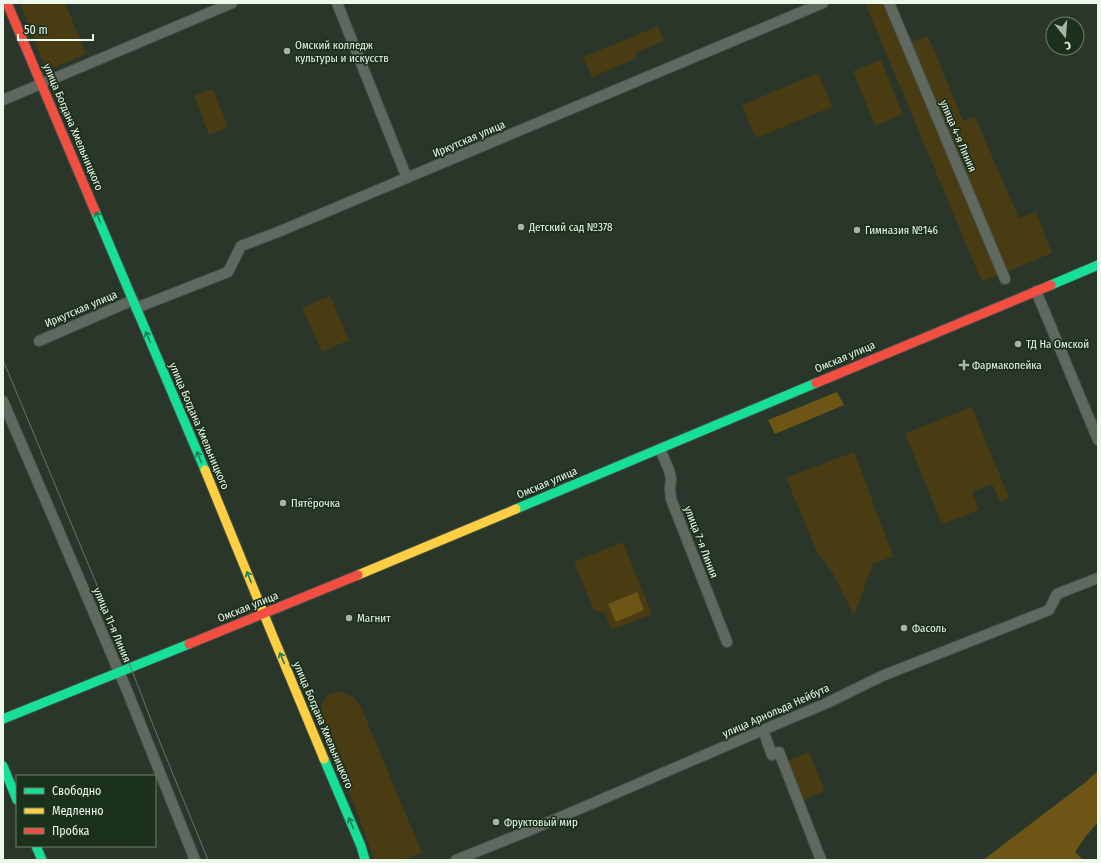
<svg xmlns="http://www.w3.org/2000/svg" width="1101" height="863" font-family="'Fira Sans Condensed',sans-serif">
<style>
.green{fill:#493b12}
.forest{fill:#6d5615}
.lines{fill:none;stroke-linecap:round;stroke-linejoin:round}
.street-casing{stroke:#475147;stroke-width:12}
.fast-casing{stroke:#475147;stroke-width:11}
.slow-casing{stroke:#475147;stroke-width:11}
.jam-casing{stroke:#475147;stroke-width:11}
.street{stroke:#606960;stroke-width:10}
.fast{stroke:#16e098;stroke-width:9}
.slow{stroke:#ffcf43;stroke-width:9}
.jam{stroke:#f24e42;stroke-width:9}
.tram{stroke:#6a726a;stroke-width:1}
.oneway{stroke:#198054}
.poi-dot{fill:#a7b4a7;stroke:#1b311c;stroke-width:1.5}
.labels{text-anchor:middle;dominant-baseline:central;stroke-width:3.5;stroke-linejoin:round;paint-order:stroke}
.poi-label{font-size:11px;fill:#ebf8ea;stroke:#1b311c;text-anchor:start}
.street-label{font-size:11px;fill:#ebf8ea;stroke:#1b311c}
</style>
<rect width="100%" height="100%" fill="#2a362a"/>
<g class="green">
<path d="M20 3H65L86 54 56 67H49L41 58Z"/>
<path d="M865 3H892L908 39 915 41 928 36 963 121 975 117 1019 218 1036 212 1052 253 982 282Z"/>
<path d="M658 26 664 41 635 53 637 58 592 77 583 57Z"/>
<path d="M881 60 903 114 875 126 853 71Z"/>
<path d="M818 73 832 107 756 138 742 105Z"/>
<path d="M213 89 228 127 209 135 194 96Z"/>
<path d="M330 296 349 340 322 352 302 308Z"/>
<path d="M972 407 1009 498 1000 501 992 484 972 492 979 510 942 524 905 433Z"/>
<path d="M854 452 893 556 873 564 854 616 834 575 817 552 786 478Z"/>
<path d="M623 542 652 614 612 630 604 612 594 610 574 562Z"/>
<path d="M340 691 353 697 361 707 422 853 402 860H374L361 823 322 722 321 705 329 694Z"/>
<path d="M809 752 825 791 803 800 787 761Z"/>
</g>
<g class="forest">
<path d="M837 392 844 405 775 434 768 420Z"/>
<path d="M637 592 644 610 616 622 608 604Z"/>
<path d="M1098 771V822L1086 836 1075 852 1083 860H983L1087 781Z"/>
</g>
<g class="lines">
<g class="street-casing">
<g id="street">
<path d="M337 3 407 178"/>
<path d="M889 3 1005 279"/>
<path d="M3 100 232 3"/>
<path d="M1036 291 1098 440"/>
<path d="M136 308 228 272 241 246 278 232 823 3"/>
<path d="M39 341 133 300"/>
<path d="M3 401 55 522 128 693 195 860"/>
<path d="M660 449 669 470 671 478 670 489 671 499 727 642"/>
<path d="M763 730 772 755 779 752 821 860"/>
<path d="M456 860 528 831 763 730 827 703 882 676 1049 610 1057 594 1098 578"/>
</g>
</g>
<g class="fast-casing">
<g id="fast">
<path d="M95 211 205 470"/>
<path d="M1051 285 1098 265"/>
<path d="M516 509 816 383"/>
<path d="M3 719 189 644"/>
<path d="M324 759 361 846 365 860"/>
<path d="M3 766 17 800"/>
<path d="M36 846 42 860"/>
</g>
</g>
<g class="slow-casing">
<g id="slow">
<path d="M205 470 272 634 324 759"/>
<path d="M358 575 516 509"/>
</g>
</g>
<g class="jam-casing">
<g id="jam">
<path d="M7 3 95 211"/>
<path d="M816 383 1051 285"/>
<path d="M189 644 358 575"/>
</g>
</g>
<use href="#street" class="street"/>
<use href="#fast" class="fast"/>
<use href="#slow" class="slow"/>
<use href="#jam" class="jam"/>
<path class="tram" d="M3 360 124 650 155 730 208 860"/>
</g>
<defs><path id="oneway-shaft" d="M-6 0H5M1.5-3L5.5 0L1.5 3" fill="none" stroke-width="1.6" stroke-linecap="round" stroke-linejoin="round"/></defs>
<g class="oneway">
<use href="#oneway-shaft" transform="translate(98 217) rotate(-113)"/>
<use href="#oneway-shaft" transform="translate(148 337) rotate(-113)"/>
<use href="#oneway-shaft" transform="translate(199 457) rotate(-113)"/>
<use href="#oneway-shaft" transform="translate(249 577) rotate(-112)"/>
<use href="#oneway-shaft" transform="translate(282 658) rotate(-113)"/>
<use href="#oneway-shaft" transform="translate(351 823) rotate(-113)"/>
</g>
<g class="poi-dot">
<circle cx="287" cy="51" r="4"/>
<circle cx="521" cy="227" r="4"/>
<circle cx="857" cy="230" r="4"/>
<circle cx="1018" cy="344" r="4"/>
<path d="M962 359h4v4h4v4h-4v4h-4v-4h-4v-4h4z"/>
<circle cx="283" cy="503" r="4"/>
<circle cx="349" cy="618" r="4"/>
<circle cx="904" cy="628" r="4"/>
<circle cx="496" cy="822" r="4"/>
</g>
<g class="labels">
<g class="poi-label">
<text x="295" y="45">Омский колледж<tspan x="295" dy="13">культуры и искусств</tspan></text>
<text x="529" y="227">Детский сад №378</text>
<text x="865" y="230">Гимназия №146</text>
<text x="1026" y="344">ТД На Омской</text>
<text x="972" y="365">Фармакопейка</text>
<text x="291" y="503">Пятёрочка</text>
<text x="357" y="618">Магнит</text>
<text x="912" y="628">Фасоль</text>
<text x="504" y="822">Фруктовый мир</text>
</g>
<g class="street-label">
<text transform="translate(73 127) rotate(67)">улица Богдана Хмельницкого</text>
<text transform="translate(958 136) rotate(67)">улица 4-я Линия</text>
<text transform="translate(469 139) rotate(-23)">Иркутская улица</text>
<text transform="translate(81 309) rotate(-23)">Иркутская улица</text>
<text transform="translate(845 357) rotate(-23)">Омская улица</text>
<text transform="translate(199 426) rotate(67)">улица Богдана Хмельницкого</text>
<text transform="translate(547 483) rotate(-23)">Омская улица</text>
<text transform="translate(701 542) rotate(69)">улица 7-я Линия</text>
<text transform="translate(248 607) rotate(-22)">Омская улица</text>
<text transform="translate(112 625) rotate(67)">улица 11-я Линия</text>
<text transform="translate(776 711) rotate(-24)">улица Арнольда Нейбута</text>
<text transform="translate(323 725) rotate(67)">улица Богдана Хмельницкого</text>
</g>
</g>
<rect width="1101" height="863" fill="none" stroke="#ebf8ea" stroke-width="8"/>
<rect x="16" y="775" width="140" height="72" fill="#1b311c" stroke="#6e816e"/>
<rect x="24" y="788" width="20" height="6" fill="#16e098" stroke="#6e816e"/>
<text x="52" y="795" font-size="12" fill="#ebf8ea">Свободно</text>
<rect x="24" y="808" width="20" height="6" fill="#ffcf43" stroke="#6e816e"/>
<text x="52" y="815" font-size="12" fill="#ebf8ea">Медленно</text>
<rect x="24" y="828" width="20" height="6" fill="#f24e42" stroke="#6e816e"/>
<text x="52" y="835" font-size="12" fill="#ebf8ea">Пробка</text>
<g transform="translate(1065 36) rotate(163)"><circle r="19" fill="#1b311c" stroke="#6e816e"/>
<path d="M0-3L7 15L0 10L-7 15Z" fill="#a7b4a7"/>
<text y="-6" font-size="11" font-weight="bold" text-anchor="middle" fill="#ebf8ea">С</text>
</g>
<path d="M18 34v6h75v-6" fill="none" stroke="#ebf8ea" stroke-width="2"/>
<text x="24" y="34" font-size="12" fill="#ebf8ea" stroke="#1b311c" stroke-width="3" paint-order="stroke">50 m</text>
</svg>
